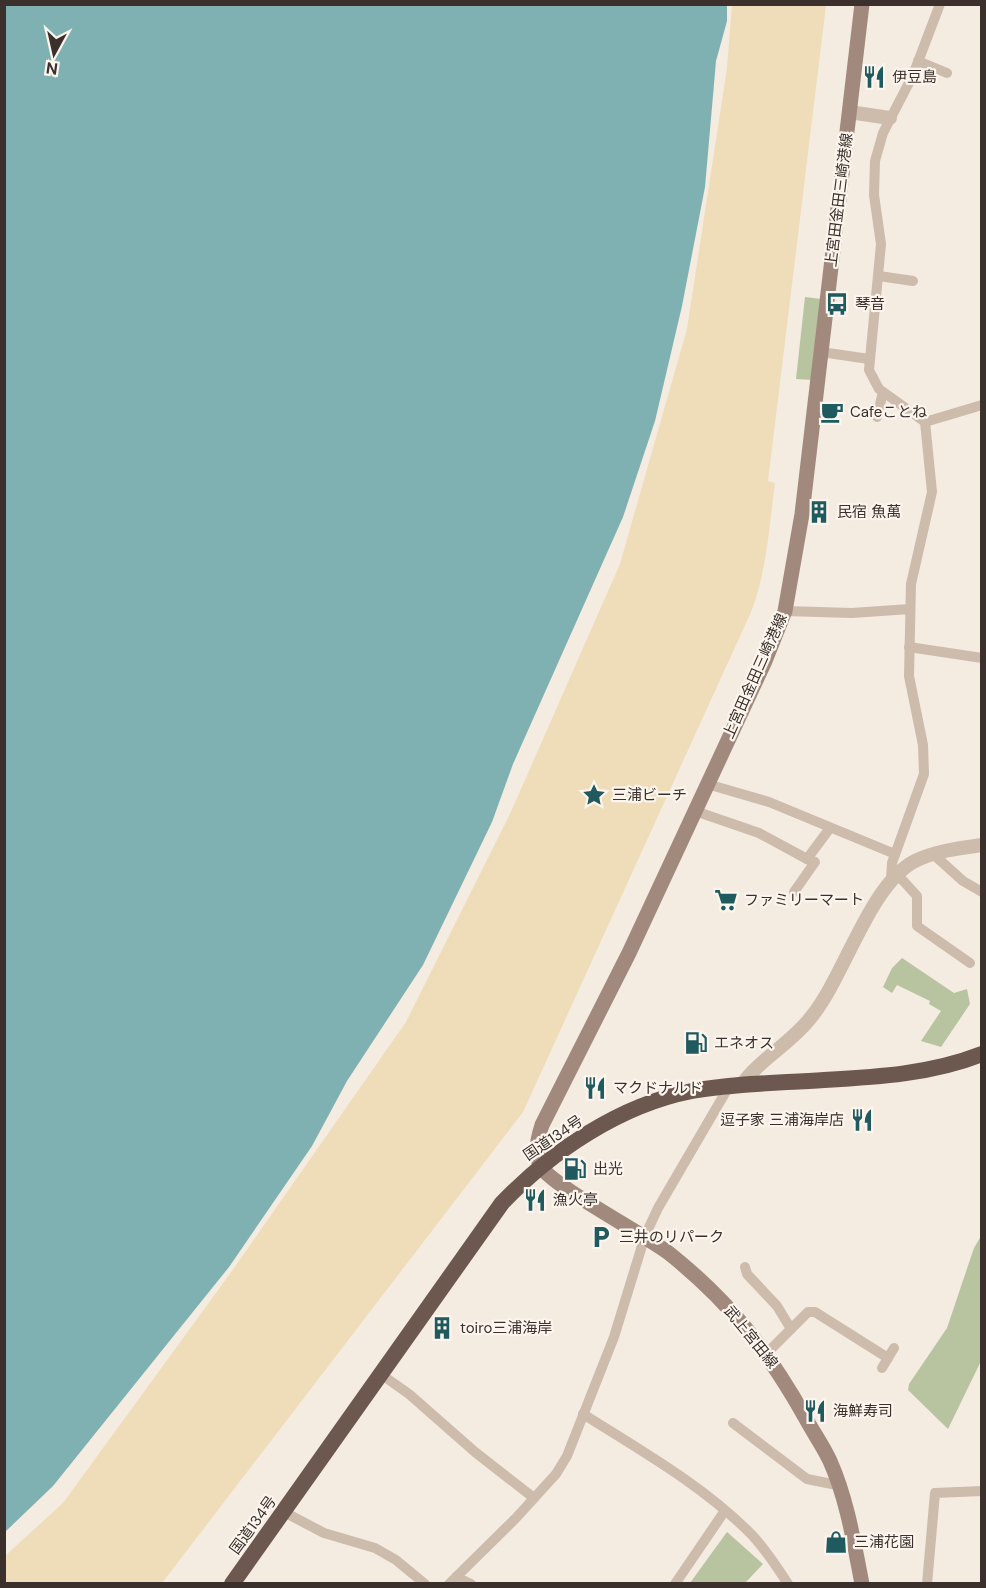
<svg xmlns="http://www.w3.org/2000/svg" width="986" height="1588" font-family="'DM Sans','Noto Sans JP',sans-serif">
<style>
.green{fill:#b8c4a0}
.sand{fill:#efdcb8}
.water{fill:#7fb0b2}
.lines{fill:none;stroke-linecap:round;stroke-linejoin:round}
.minor{stroke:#cdbbac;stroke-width:10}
.tertiary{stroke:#cdbbac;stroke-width:14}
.secondary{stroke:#a18a7d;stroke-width:15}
.trunk{stroke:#6c584f;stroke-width:16}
.labels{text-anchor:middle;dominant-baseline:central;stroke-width:4.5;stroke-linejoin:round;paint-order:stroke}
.poi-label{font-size:15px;fill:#3b302b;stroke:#fbf5ee;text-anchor:start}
.street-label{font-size:15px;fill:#3b302b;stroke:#fbf5ee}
</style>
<rect width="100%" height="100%" fill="#f4ebe1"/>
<g class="green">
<path d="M805 297 821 299 812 380 796 379Z"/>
<path d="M902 958 954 993 967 989 970 1004 941 1047 921 1041 941 1011 929 1004 930 1001 897 985 892 993 883 987 892 968Z"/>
<path d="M981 1236V1361L948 1429 908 1390 909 1384 947 1328 974 1248Z"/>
<path d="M727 1532 763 1564 745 1583H690Z"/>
</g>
<path class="sand" d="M732 5H826L768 481 775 483C769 526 767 571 751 612L523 1112 162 1583H5V1556L63 1503 232 1271 406 1022 510 814 620 564 687 329 727 68Z"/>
<path class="water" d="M5 4 727 5V21L716 61 705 187 682 306 655 421 623 517 513 764 492 822 423 965 347 1081 312 1146 229 1267 53 1486 5 1532Z"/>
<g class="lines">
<g class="minor">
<path d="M918 61 947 73"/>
<path d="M879 276 913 281"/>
<path d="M821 352 869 359"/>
<path d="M877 417 883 392"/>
<path d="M925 422 982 405"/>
<path d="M785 611 852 613 910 609 909 611"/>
<path d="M909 647 982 658"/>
<path d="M707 784 769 802 895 854"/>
<path d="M695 811 759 833 807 859 830 828"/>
<path d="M933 854 963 881 982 892"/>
<path d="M897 874 917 896V926L970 963"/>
<path d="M891 879 892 863 924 774 923 745 909 676 911 584 932 492 925 422 879 389 869 370 881 244 874 195 875 161 883 133 913 75 940 4"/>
<path d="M794 892 815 862 807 859"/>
<path d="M745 1267 747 1274 777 1306 791 1329 767 1353"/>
<path d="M791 1329 808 1312H815L888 1358"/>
<path d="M882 1368 894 1348"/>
<path d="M382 1375 409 1394 475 1452 534 1498"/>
<path d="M583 1414C640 1450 704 1486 752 1535 766 1550 777 1567 788 1584"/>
<path d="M733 1423 807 1479 837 1485"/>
<path d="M284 1512 324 1533 375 1548 396 1560 425 1584"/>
<path d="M456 1577 471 1584"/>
<path d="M449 1584 516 1518 556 1474 567 1456 614 1337 645 1236 658 1208 728 1088"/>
<path d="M675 1584 724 1512"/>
<path d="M927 1584 935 1493 982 1491"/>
</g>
<g class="tertiary">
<path d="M849 112 890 118"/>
<path d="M741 1086C759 1059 792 1043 812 1016 845 975 870 884 915 861 935 851 960 848 982 845"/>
</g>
<path class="secondary" d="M862 1584C854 1543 847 1499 830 1461 823 1446 813 1432 805 1417 767 1350 731 1303 670 1254 646 1235 548 1184 540 1165 534 1153 538 1137 542 1125L629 953 765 661 785 611 802 514 862 4"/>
<path class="trunk" d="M232 1584 502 1203C552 1151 620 1105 692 1091 735 1083 781 1083 824 1080 878 1077 931 1074 982 1054"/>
</g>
<defs>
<g id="restaurant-bare" transform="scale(1.8)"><path d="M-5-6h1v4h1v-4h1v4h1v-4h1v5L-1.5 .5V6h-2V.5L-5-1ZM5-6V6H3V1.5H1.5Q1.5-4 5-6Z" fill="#1f5a5e" stroke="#fbf5ee" stroke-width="2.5" paint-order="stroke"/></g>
<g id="bus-bare" transform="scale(1.8)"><path d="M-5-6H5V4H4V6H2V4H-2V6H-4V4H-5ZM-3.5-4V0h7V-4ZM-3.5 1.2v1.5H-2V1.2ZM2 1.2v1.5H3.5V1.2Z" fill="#1f5a5e" stroke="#fbf5ee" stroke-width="2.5" paint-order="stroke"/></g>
<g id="cafe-bare" transform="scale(1.8)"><path d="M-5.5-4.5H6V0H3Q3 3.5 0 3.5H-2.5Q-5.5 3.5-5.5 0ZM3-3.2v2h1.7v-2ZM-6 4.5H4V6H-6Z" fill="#1f5a5e" stroke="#fbf5ee" stroke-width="2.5" paint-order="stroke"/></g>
<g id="building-bare" transform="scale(1.8)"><path d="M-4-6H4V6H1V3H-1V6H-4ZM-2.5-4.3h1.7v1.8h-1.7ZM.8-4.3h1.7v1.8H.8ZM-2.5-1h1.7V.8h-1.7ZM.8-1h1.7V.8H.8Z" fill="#1f5a5e" stroke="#fbf5ee" stroke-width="2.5" paint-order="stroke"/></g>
<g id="sight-bare" transform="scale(1.8)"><path d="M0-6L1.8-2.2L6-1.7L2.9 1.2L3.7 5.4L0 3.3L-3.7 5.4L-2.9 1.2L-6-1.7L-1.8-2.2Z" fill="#1f5a5e" stroke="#fbf5ee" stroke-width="2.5" paint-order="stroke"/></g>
<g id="supermarket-bare" transform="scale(1.8)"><path d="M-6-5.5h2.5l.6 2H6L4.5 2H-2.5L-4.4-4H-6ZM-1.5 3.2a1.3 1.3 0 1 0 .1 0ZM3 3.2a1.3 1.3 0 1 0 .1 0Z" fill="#1f5a5e" stroke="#fbf5ee" stroke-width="2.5" paint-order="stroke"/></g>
<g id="fuel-bare" transform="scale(1.8)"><path d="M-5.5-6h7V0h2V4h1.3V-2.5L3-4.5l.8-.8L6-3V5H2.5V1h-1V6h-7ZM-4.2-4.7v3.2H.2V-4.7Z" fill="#1f5a5e" stroke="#fbf5ee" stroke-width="2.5" paint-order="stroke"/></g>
<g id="parking-bare" transform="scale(1.8)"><path d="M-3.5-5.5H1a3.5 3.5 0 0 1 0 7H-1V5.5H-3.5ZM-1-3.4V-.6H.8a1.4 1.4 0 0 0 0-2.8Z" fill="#1f5a5e" stroke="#fbf5ee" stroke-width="2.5" paint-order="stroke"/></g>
<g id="shop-bare" transform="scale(1.8)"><path d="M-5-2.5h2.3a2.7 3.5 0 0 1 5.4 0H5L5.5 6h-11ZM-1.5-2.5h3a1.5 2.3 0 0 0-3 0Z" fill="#1f5a5e" stroke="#fbf5ee" stroke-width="2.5" paint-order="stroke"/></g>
</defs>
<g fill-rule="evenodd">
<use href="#restaurant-bare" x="874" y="77"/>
<use href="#bus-bare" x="837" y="304"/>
<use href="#cafe-bare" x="832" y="412"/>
<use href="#building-bare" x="819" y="512"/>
<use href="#sight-bare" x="594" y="795"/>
<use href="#supermarket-bare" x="726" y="900"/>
<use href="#fuel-bare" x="696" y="1043"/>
<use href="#restaurant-bare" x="595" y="1088"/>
<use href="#restaurant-bare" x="862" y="1120"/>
<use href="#fuel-bare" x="575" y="1169"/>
<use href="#restaurant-bare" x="535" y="1200"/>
<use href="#parking-bare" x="601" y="1237"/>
<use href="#building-bare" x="442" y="1328"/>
<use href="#restaurant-bare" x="815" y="1411"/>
<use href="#shop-bare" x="836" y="1542"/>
</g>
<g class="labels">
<g class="poi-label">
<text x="892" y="77">伊豆島</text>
<text x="855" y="304">琴音</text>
<text x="850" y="412">Cafeことね</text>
<text x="837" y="512">民宿 魚萬</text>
<text x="612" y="795">三浦ビーチ</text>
<text x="744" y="900">ファミリーマート</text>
<text x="714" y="1043">エネオス</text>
<text x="613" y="1088">マクドナルド</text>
<text x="844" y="1120" text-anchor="end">逗子家 三浦海岸店</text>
<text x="593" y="1169">出光</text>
<text x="553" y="1200">漁火亭</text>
<text x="619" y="1237">三井のリパーク</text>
<text x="460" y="1328">toiro三浦海岸</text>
<text x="833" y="1411">海鮮寿司</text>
<text x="854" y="1542">三浦花園</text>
</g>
<g class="street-label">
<text transform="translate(839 200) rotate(-83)">上宮田金田三崎港線</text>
<text transform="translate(755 676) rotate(-66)">上宮田金田三崎港線</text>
<text transform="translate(553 1138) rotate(-34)">国道134号</text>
<text transform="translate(751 1337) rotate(51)">武上宮田線</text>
<text transform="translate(253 1525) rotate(-54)">国道134号</text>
</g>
</g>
<rect width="986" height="1588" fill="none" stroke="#3b302b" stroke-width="12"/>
<g transform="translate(54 54) rotate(188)" stroke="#fbf5ee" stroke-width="4.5" paint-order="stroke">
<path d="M0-4.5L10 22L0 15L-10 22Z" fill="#3b302b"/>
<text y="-9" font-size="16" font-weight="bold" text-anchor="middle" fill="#3b302b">N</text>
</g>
</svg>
